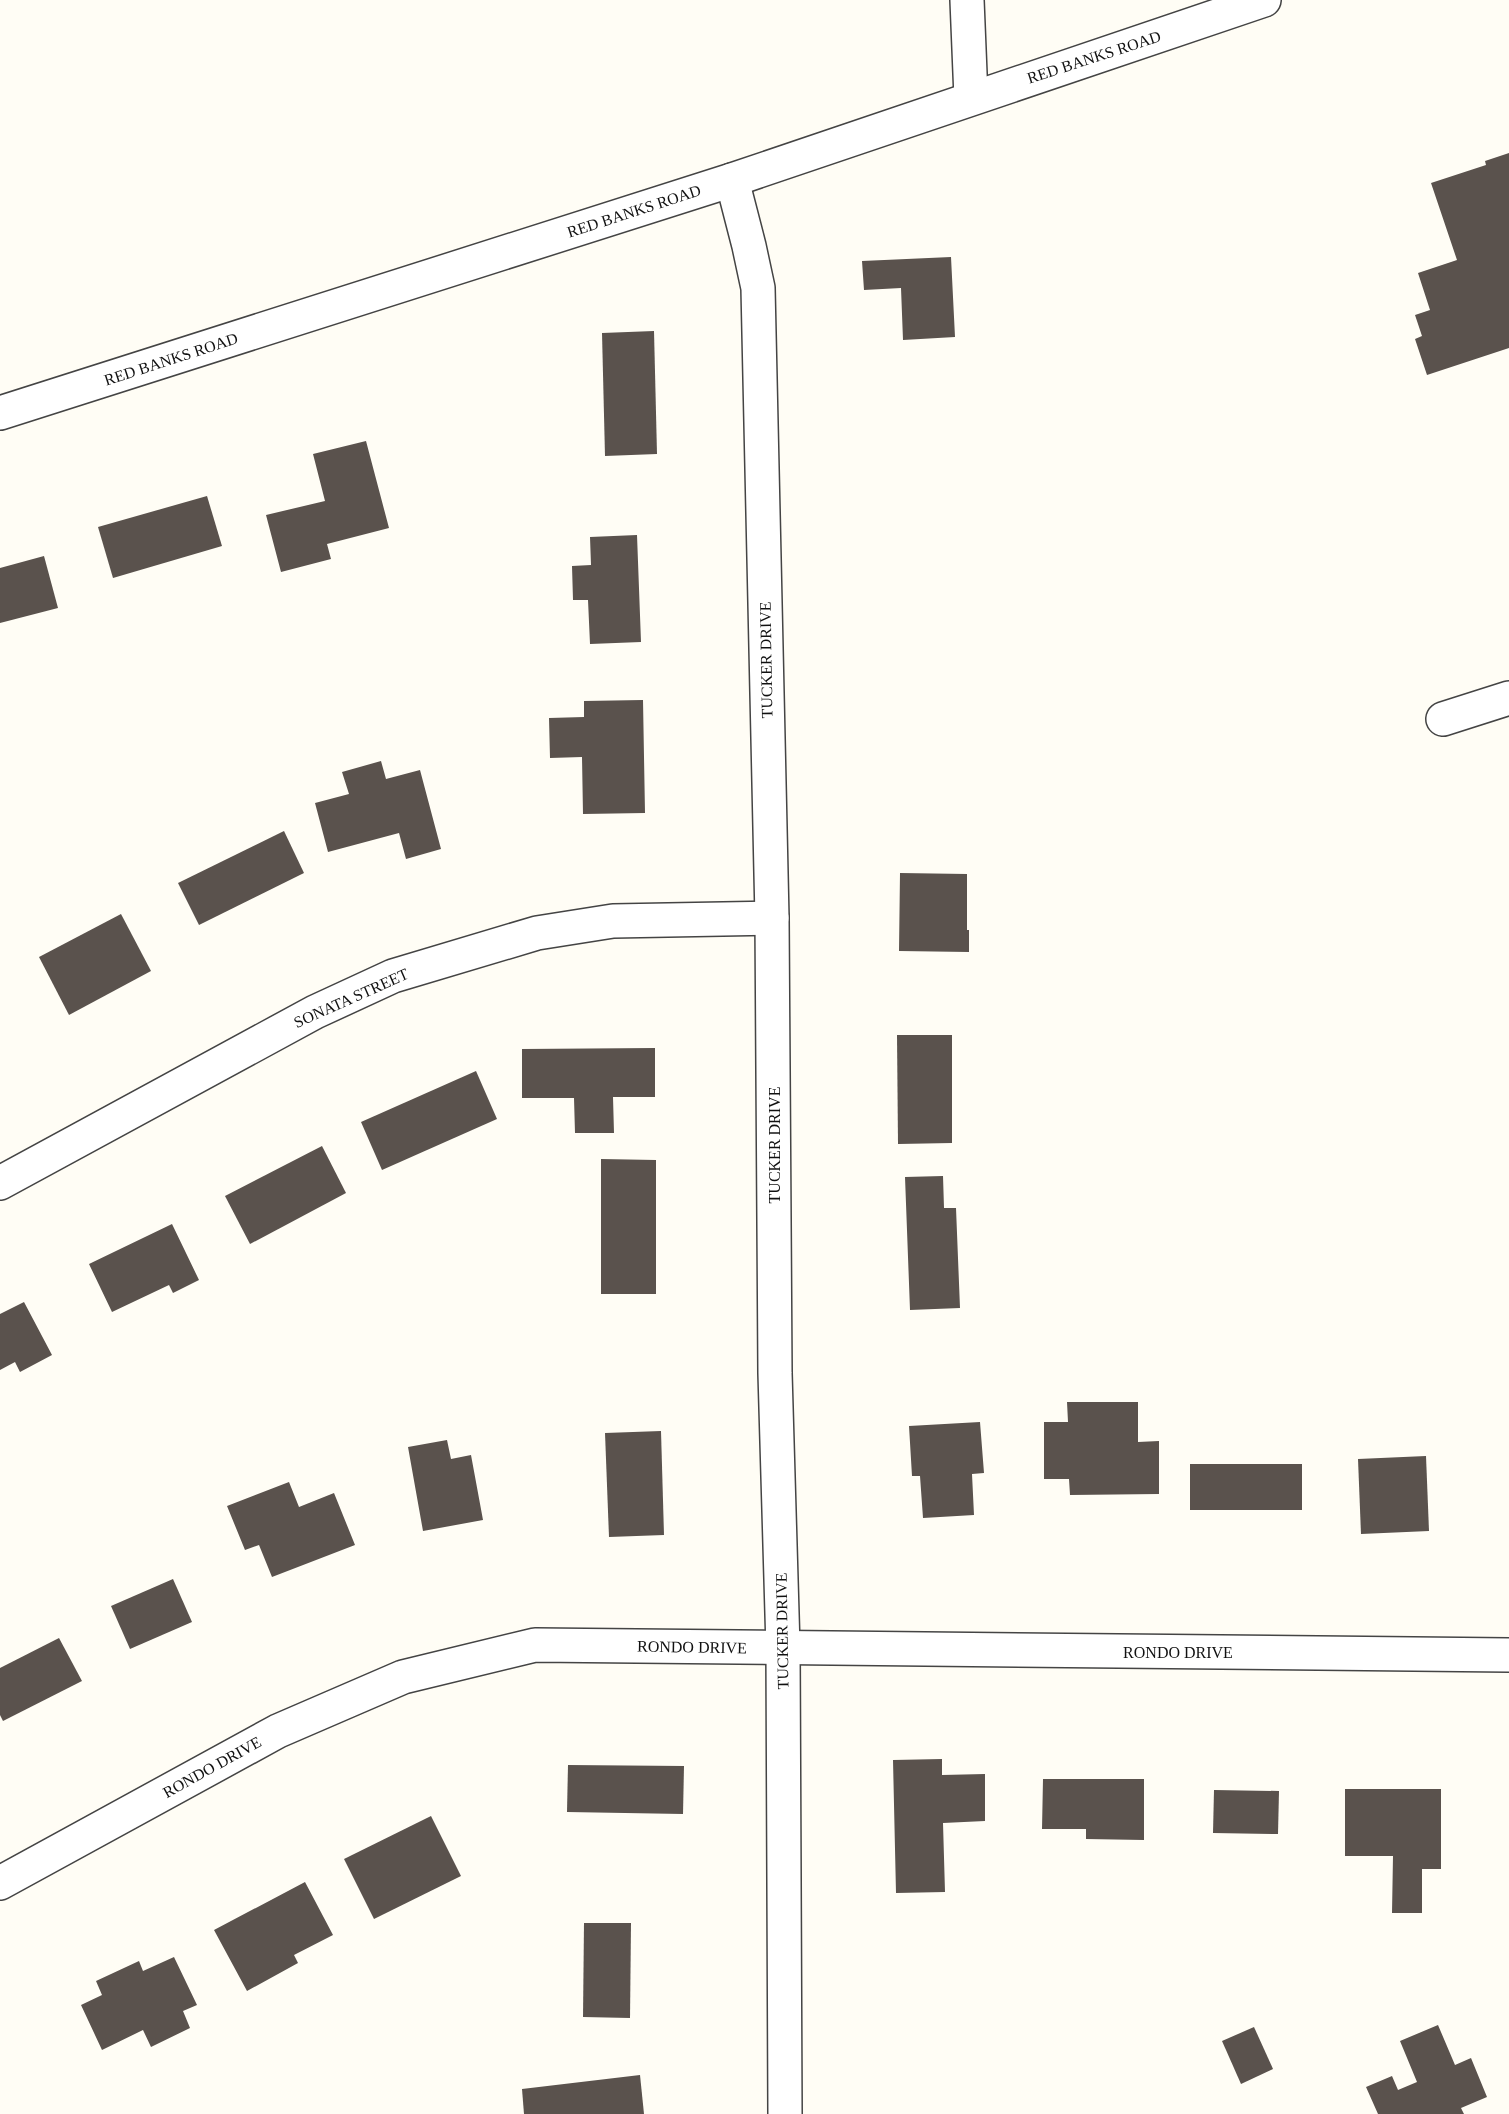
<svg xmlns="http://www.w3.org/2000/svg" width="1509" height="2114" font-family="'Times New Roman',serif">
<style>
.building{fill:#5a524d}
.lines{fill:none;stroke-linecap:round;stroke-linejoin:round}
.minor-casing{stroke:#444;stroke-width:36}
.tertiary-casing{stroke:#444;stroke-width:36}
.minor{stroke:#fff;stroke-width:33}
.tertiary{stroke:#fff;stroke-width:33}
.labels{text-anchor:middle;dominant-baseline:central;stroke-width:6;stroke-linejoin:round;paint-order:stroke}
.street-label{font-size:16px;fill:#111;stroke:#fff}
</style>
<rect width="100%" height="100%" fill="#fffdf5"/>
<g class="building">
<path d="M1509 153V348L1427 375 1415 339 1422 336 1415 315 1430 310 1418 273 1457 260 1431 183 1486 165 1485 161Z"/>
<path d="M951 257 955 337 903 340 901 288 864 290 862 261Z"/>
<path d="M654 331 657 454 605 456 602 333Z"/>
<path d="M366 441 389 528 327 544 331 559 281 572 266 515 325 501 313 454Z"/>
<path d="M207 496 222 546 113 578 98 527Z"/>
<path d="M637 535 641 642 590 644 588 600H573L572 566 591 565 590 537Z"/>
<path d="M44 556 58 608 0 623V568Z"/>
<path d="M643 700 645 813 583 814 582 757 550 758 549 718 584 717V701Z"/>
<path d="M381 761 386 779 420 770 441 849 406 859 399 833 328 852 315 803 349 794 342 772Z"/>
<path d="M284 831 304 873 199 925 178 883Z"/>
<path d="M900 873 967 874V930H969V952L899 951Z"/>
<path d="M121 914 151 971 69 1015 39 957Z"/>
<path d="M897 1035H952V1143L898 1144Z"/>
<path d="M655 1048V1097H613L614 1133H575L574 1098H522V1049Z"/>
<path d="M476 1071 497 1119 382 1170 361 1122Z"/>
<path d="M322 1146 346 1193 250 1244 225 1196Z"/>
<path d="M601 1159 656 1160V1294H601Z"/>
<path d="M943 1176 944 1208H956L960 1308 910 1310 905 1177Z"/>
<path d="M172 1224 199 1280 173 1293 169 1285 112 1312 89 1264Z"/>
<path d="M24 1302 52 1355 20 1372 15 1362 0 1370V1314Z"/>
<path d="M1067 1402H1138V1442L1159 1441V1494L1070 1495 1069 1479H1044V1422H1068Z"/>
<path d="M980 1422 984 1473 972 1474 974 1515 923 1518 920 1476H912L909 1426Z"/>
<path d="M661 1431 664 1535 609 1537 605 1433Z"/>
<path d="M447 1440 451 1459 471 1455 483 1520 423 1531 408 1447Z"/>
<path d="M1426 1456 1429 1531 1361 1534 1358 1459Z"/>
<rect x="1190" y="1464" width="112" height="46"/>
<path d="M289 1482 299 1507 334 1493 355 1545 272 1577 259 1545 245 1550 227 1506Z"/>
<path d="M173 1579 192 1622 130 1649 111 1606Z"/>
<path d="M59 1638 82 1681 3 1721 0 1715V1668Z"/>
<path d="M942 1759V1775L985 1774V1821L943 1823 945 1892 896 1893 893 1760Z"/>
<path d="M568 1765 684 1766 683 1814 567 1812Z"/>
<path d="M1043 1779H1144V1840L1086 1839V1829H1042Z"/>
<path d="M1345 1789H1441V1869H1422V1913H1392L1393 1856H1345Z"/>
<path d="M1214 1790 1279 1791 1278 1834 1213 1833Z"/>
<path d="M431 1816 461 1876 374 1919 344 1859Z"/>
<path d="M305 1882 333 1935 294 1955 298 1963 247 1991 214 1930Z"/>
<path d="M584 1923H631L630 2018 583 2017Z"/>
<path d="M174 1957 197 2005 183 2011 190 2028 151 2047 143 2030 102 2050 81 2005 102 1995 96 1981 139 1961 143 1971Z"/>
<path d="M1438 2025 1455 2065 1471 2058 1487 2097 1461 2108 1464 2114H1378L1366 2087 1392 2076 1398 2090 1417 2082 1400 2041Z"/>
<path d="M1254 2027 1273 2069 1241 2084 1222 2041Z"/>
<path d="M640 2075 644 2114H524L522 2089Z"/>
</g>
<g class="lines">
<g class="minor-casing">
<g id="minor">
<path d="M967 0 971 98"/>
<path d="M732 180 749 246 758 288 772 918 775 1373 783 1648 785 2114"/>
<path d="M1443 719 1509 698"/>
<path d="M0 1183 315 1012 393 976 537 933 613 921 772 918"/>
<path d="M0 1883 278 1731 403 1677 535 1645 1509 1655"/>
</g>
</g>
<g class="tertiary-casing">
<path id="tertiary" d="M0 413 732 180 1264 0"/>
</g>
<use href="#minor" class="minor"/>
<use href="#tertiary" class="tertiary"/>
</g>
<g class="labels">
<g class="street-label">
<text transform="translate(1094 57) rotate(-18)">RED BANKS ROAD</text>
<text transform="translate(634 211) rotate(-18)">RED BANKS ROAD</text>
<text transform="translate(171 359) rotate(-18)">RED BANKS ROAD</text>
<text transform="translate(766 660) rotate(-91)">TUCKER DRIVE</text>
<text transform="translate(351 998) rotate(-24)">SONATA STREET</text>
<text transform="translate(774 1145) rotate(-90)">TUCKER DRIVE</text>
<text transform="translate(782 1631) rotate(-91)">TUCKER DRIVE</text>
<text transform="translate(692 1647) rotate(1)">RONDO DRIVE</text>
<text x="1178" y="1652">RONDO DRIVE</text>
<text transform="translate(212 1767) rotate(-29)">RONDO DRIVE</text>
</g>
</g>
</svg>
